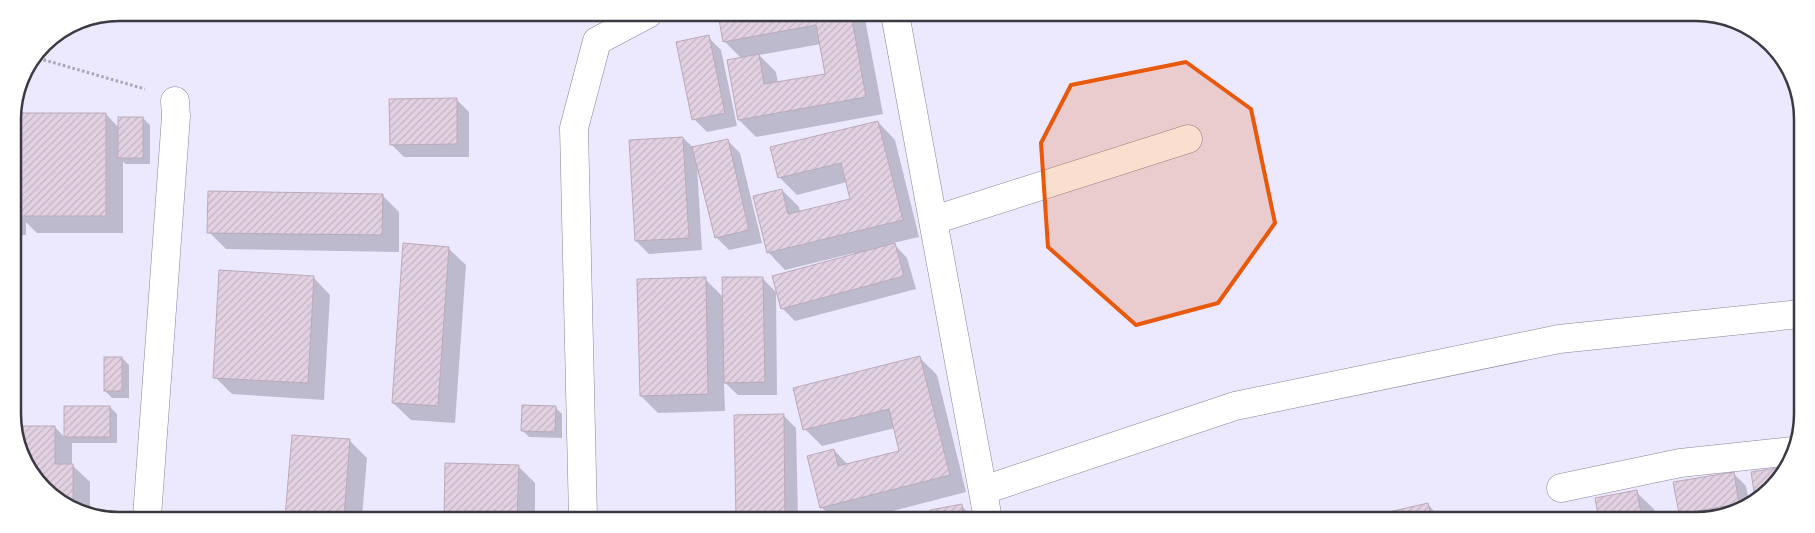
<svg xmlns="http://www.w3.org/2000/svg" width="1815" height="533" font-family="'Source Sans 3',sans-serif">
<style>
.shadow{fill:#0003;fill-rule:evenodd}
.building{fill:url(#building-hatch);stroke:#baaaba}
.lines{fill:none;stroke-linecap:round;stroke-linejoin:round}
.minor-casing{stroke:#868497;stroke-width:29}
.path{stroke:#a6a4b5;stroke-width:3;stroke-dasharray:2.5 2.5;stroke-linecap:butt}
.minor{stroke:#fff;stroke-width:28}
.marked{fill:#e8590c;fill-opacity:0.2;stroke:#e8590c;stroke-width:4;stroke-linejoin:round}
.rim{fill:none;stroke:#3b3a43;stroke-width:2.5}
</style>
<defs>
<pattern id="building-hatch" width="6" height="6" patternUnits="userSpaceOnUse" patternTransform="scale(1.25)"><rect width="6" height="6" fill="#e2d1e2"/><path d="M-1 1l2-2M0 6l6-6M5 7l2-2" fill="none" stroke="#c3b4c3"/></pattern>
</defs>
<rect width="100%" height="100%" fill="#ece9ff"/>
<g class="shadow">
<path d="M719 14H864L883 114 756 137 739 120 741 58 724 41ZM821 44 826 75 778 83 776 72 759 55Z"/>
<path d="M708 37 721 50 737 126 707 132 694 119Z"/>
<path d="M456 99 469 112V157H404L391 144Z"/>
<path d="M13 114H106L119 128 143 118 150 125V164H126L123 162V233H37L26 222V235H13Z"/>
<path d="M878 122 895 140 919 237 893 243 907 258 916 289 795 321 782 308 855 255 854 253 785 270 768 252 782 190 799 207 800 212 852 200 847 182 797 195 779 177Z"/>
<path d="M683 138 694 148 727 140 740 153 762 243 729 250 716 237 697 166 702 250 649 254 636 241 630 141Z"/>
<path d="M382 195 399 212V252L226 249 209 232Z"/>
<path d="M448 248 466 265 455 423 411 420 393 403Z"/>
<path d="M313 277 330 295 324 400 232 394 215 377Z"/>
<path d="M705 279 724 298 763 279 776 292 777 395H738L724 382 725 411 658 413 641 396Z"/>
<path d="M919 357 937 375 966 492 862 519 833 518 821 507 834 450 848 465 901 452 895 428 822 446 805 429Z"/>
<path d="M122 358 129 365V398H112L105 391Z"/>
<path d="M65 407H110L117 414V443H72V465L90 482V516L39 484 19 443 55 427 65 438Z"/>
<path d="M555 407 562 414V438L529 437 522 430Z"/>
<path d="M783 415 796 428 798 518H737L736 417Z"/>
<path d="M293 436 350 441 367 458 362 517H286Z"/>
<path d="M518 466 535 483V518H445Z"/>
<path d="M1733 473 1746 486 1749 501 1702 520H1687L1680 513Z"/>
<path d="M1636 492 1654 509 1656 520H1605L1599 514Z"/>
<path d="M1428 504 1441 520H1360Z"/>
<path d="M961 505 974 519H933Z"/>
</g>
<g class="building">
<path d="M718 14H851L866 97 738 120 727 60 759 54 764 84 825 74 816 25 723 42Z"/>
<path d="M709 35 725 113 692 120 676 42Z"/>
<path d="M457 98V144L390 145 389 99Z"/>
<path d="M13 113H106V216H19V164H13Z"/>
<rect x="118" y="117" width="25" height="41"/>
<path d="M878 121 903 220 767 253 753 196 782 189 788 214 850 199 841 163 778 178 770 147Z"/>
<path d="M683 137 689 238 635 241 629 140Z"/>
<path d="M728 139 749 230 715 238 692 147Z"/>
<path d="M208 191 383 194 382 235 207 233Z"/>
<path d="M403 243 449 247 438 406 392 403Z"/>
<path d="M895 243 904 276 781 309 772 276Z"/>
<path d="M219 270 314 276 308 383 213 378Z"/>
<path d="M706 277 708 394 640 396 637 279Z"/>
<path d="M722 277H763L765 382 724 383Z"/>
<path d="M920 356 950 475 820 508 807 456 834 449 838 466 899 451 889 409 803 430 793 388Z"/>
<rect x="104" y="357" width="18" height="34"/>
<path d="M522 405 556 406 555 432 521 431Z"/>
<rect x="64" y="406" width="46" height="31"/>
<path d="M784 414 785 518H736L734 415Z"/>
<path d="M17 426H55V464H73V503H69L39 484 17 440Z"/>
<path d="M292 435 350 439 344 517H285Z"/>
<path d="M445 463 519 465 517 518H444Z"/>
<path d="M1783 467 1766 494 1755 498 1751 472Z"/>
<path d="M1734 472 1739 504 1679 514 1673 482Z"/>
<path d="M1637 490 1642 520H1609L1607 513 1598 515 1595 498Z"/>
<path d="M1428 503 1432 520H1354Z"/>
<path d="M962 504 964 519H932L930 510Z"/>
<path d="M1725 511 1702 520H1692L1691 517Z"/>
</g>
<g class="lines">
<g class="minor-casing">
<g id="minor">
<path d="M895 14 988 519"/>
<path d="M934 220 1188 139"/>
<path d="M1561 488 1680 463 1793 451"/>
<path d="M984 490 1235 406 1559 339 1800 314"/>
<path d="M147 517 176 116 175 101"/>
<path d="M583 518 574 128 597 41 648 14"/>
</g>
</g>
<path class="path" d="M34 57 145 89"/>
<use href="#minor" class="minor"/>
</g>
<path class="marked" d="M1186 62 1251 109 1275 223 1218 303 1136 325 1048 247 1041 143 1071 85Z"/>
<path d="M0 0H1815V533H0ZM119 21H1696A98 98 0 0 1 1794 119V414A98 98 0 0 1 1696 512H119A98 98 0 0 1 21 414V119A98 98 0 0 1 119 21Z" fill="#fff" fill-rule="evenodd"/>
<path class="rim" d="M119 21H1696A98 98 0 0 1 1794 119V414A98 98 0 0 1 1696 512H119A98 98 0 0 1 21 414V119A98 98 0 0 1 119 21Z"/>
</svg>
